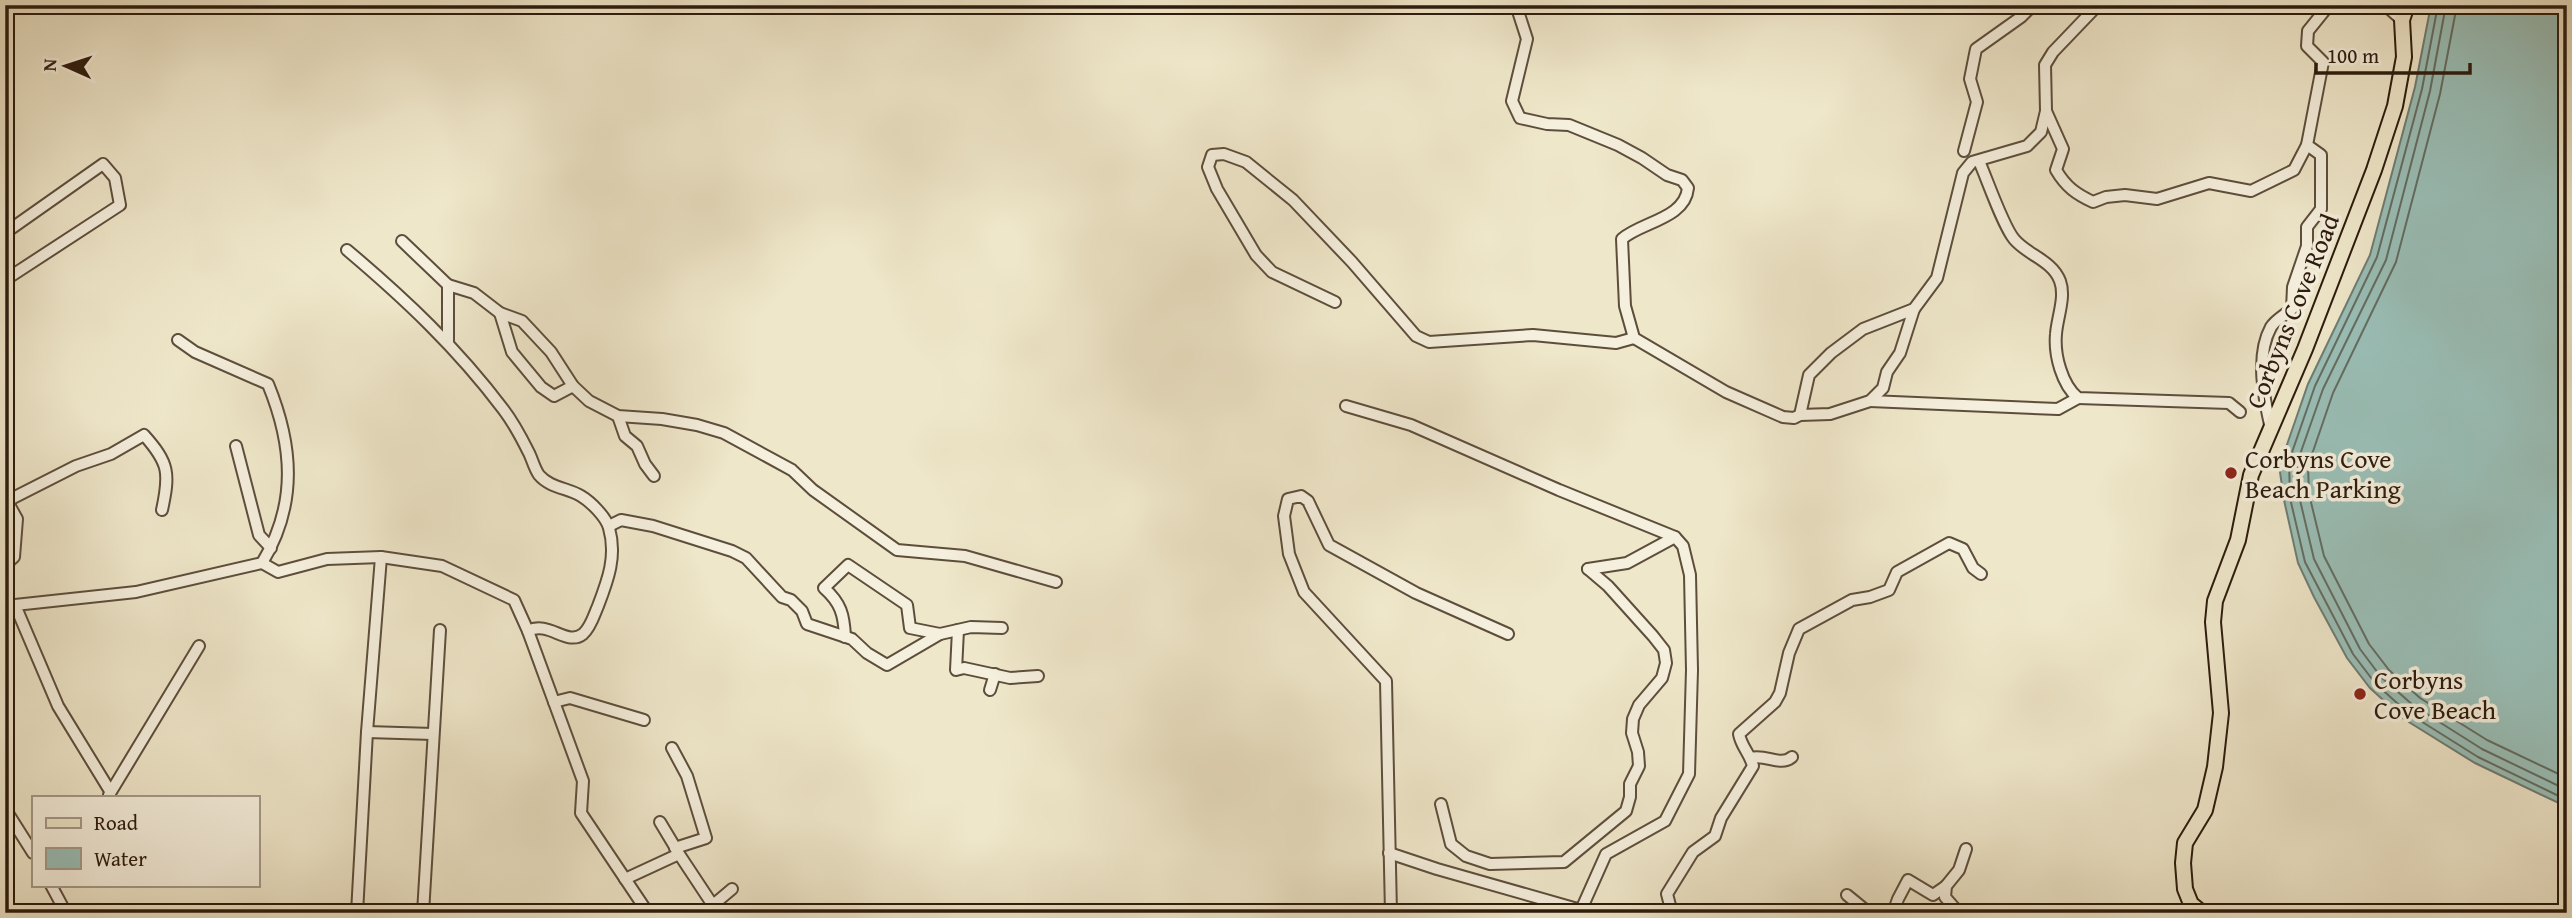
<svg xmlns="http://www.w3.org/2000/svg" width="2572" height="918" font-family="'Gentium Book Plus',serif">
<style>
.water{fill:#9abfb7;stroke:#6e7d73;stroke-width:2}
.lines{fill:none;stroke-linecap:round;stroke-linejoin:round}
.shore{stroke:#636d62;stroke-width:2}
.minor-casing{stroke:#5d4e3c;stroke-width:14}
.major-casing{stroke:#2c1b0d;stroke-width:18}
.minor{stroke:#f5efdd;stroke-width:10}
.major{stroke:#efe7ca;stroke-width:14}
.poi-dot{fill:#8f2418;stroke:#f5efdd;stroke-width:2.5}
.labels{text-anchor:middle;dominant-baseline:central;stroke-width:7;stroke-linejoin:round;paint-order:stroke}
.street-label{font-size:26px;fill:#2c1b0d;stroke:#f5efdd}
.poi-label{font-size:26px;fill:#2c1b0d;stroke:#f5efdd;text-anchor:start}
</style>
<rect width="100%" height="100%" fill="#efe7ca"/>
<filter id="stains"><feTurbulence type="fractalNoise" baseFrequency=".00286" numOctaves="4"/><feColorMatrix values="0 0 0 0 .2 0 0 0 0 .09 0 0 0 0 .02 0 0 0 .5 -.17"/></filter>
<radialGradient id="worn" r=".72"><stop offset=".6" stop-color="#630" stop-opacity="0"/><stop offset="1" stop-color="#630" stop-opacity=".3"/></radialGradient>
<path class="water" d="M2431 5H2567V807L2475 763 2404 719 2370 688 2347 658 2314 597 2298 563 2284 500 2280 472 2282 459 2308 384 2370 255 2415 87Z"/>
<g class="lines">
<g class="shore">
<path d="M2438 5 2422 89 2377 257 2315 386 2289 461 2290 498 2305 562 2353 654 2375 683 2408 713 2478 757 2567 800"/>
<path d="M2446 5 2430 91 2386 260 2323 389 2297 463 2299 496 2314 559 2360 649 2381 677 2414 706 2482 749 2567 790"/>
<path d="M2457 5 2440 94 2396 262 2333 393 2308 466 2309 494 2324 556 2369 644 2389 670 2420 698 2487 740 2567 778"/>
</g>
<g class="minor-casing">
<g id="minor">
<path d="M1516 5 1527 39 1512 101 1520 118 1547 124 1569 125 1618 145 1642 158 1667 175 1682 180 1688 188C1685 219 1641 222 1622 239L1625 306 1634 338 1726 392 1783 417 1794 418 1800 415 1809 375 1831 353 1863 329 1914 309 1937 278 1963 173 1972 162 2027 146 2041 132 2046 111 2045 65 2053 52 2098 5"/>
<path d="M2385 5 2402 20"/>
<path d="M2046 111 2063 149 2056 170C2066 187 2076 194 2093 202L2106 197 2125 195 2157 199 2209 183 2251 191 2294 170 2307 145"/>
<path d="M1964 151 1977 102 1970 79 1976 49 2021 17 2033 5"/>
<path d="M1979 161C1987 179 2003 226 2014 239 2027 255 2052 260 2060 281 2066 297 2057 318 2056 334 2054 355 2062 385 2078 398L2229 403 2240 412"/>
<path d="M5 233 103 164 115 178 120 205 5 280"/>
<path d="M402 241 448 285"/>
<path d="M347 250C405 299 457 348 503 409 513 422 521 437 528 451 532 458 534 468 539 475 550 488 568 488 581 496 591 502 606 517 609 528 617 556 608 580 598 606 594 615 591 627 583 634 567 647 549 620 528 631"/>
<path d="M1335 302 1272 272 1256 255 1217 189 1208 167 1212 155 1224 154 1246 162 1293 200 1352 262 1416 336 1429 342 1533 335 1616 343 1634 338"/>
<path d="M500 313 512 352 541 387 554 396 573 386"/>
<path d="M448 341V285L474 293 500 313 522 321 551 352 573 386 589 401 618 416 662 419 697 425 724 433 792 470 813 490 897 550 965 556 1056 582"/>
<path d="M1870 401 2058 409 2078 398"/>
<path d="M1346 406 1411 425 1559 490 1675 537 1683 546 1690 575 1692 670 1689 774 1665 821 1606 854 1581 910 1437 869 1389 853"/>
<path d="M1800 415 1830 414 1870 401 1883 388 1887 372 1900 353 1914 309"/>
<path d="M618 416 625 436 637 446 645 464 654 476"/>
<path d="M2271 429C2264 399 2255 356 2271 327 2275 320 2286 314 2292 309L2293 287 2307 246V227L2321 209V155L2307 145 2323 62 2307 46 2308 31 2329 5"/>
<path d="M236 446 259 535 271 548"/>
<path d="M5 501H7L17 519 14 557 5 565"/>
<path d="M7 501 76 466 111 454 144 435C169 463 170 473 162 510"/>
<path d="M609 526 621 520 653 526 732 551 746 558 782 597 791 600 802 611 807 624 852 639 867 653 887 665 940 634 971 627 1002 628"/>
<path d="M262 563 278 572 327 559 381 557 442 566 514 600 528 631 583 781 581 813 648 913"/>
<path d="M1588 569 1627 563 1675 537"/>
<path d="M958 630 956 670 964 668 1010 678 1038 676"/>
<path d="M845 637C844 615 841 603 824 588L848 565 907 605 910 628 940 634"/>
<path d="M990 690 995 674"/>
<path d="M554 702 570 698 644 720"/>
<path d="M367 732 433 734"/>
<path d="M672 748 687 776 706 838 675 848"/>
<path d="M1751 758C1767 754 1780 767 1792 757"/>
<path d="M110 791 58 706 15 605 136 592 262 563C298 504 293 445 268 384L195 352 178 340"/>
<path d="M109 795 199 646"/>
<path d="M1441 804 1451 844 1466 856 1490 864 1564 862 1626 811 1630 797V784L1639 766 1638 752 1632 733 1633 719 1639 705 1662 678 1666 663 1664 650 1653 636 1608 586 1588 569"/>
<path d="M5 813 9 815 33 853"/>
<path d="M660 822 678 852"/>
<path d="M625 879 679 854 718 913"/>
<path d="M51 885 66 913"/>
<path d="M1847 895 1869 913"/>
<path d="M713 905 732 889"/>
<path d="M357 913 367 732 381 557"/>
<path d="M423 913 440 630"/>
<path d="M1391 913 1386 681 1304 592 1289 554 1284 516 1288 499 1301 496 1308 501 1329 545 1416 593 1508 634"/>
<path d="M1672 913 1667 894 1693 852 1715 836 1721 818 1753 766C1750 754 1741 746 1739 734L1775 702 1780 693 1789 653 1799 629 1852 600 1870 597 1889 590 1897 572 1949 543 1963 549 1973 568 1981 574"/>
<path d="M1893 913 1898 899 1908 880 1933 895 1946 886"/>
<path d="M1959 913 1945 897 1946 886 1959 870 1966 849"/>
</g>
</g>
<g class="major-casing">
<path id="major" d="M2202 913 2191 904 2185 889 2183 863 2185 843 2205 810 2215 767 2221 713 2213 622 2215 601 2238 540 2251 475 2305 349 2374 170 2395 106 2404 57 2402 20 2407 5"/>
</g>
<use href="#minor" class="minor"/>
<use href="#major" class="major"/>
</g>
<g class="poi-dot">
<circle cx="2231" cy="473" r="7"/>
<circle cx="2360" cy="694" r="7"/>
</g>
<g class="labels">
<g class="street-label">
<text transform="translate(2292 311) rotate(-68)">Corbyns Cove Road</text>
</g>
<g class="poi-label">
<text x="2245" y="458">Corbyns Cove<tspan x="2245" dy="30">Beach Parking</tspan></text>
<text x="2374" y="679">Corbyns<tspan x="2374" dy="30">Cove Beach</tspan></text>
</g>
</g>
<rect width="2572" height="918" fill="none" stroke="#efe7ca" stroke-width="28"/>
<rect x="7" y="7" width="2558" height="904" fill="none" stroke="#2c1b0d" stroke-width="3.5"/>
<rect x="14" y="14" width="2544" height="890" fill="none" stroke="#2c1b0d" stroke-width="2"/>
<rect x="32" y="796" width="228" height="91" fill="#f5efdd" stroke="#a59a8a" stroke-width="2"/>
<rect x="46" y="818" width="35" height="10" fill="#efe7ca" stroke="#a59a8a" stroke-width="2"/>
<text x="94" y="830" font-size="21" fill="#2c1b0d">Road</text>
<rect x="46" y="848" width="35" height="21" fill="#9abfb7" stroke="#a59a8a" stroke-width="2"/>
<text x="94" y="866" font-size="21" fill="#2c1b0d">Water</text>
<g transform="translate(66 66) rotate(273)" stroke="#f5efdd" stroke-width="5" paint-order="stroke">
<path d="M0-5L12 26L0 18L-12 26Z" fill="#2c1b0d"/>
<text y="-10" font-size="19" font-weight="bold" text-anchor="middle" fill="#2c1b0d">N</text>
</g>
<path d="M2316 63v10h154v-10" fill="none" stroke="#2c1b0d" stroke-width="3.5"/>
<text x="2327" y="63" font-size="21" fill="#2c1b0d" stroke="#f5efdd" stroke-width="5" paint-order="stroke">100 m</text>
<rect width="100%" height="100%" filter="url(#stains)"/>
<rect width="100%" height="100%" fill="url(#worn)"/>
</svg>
